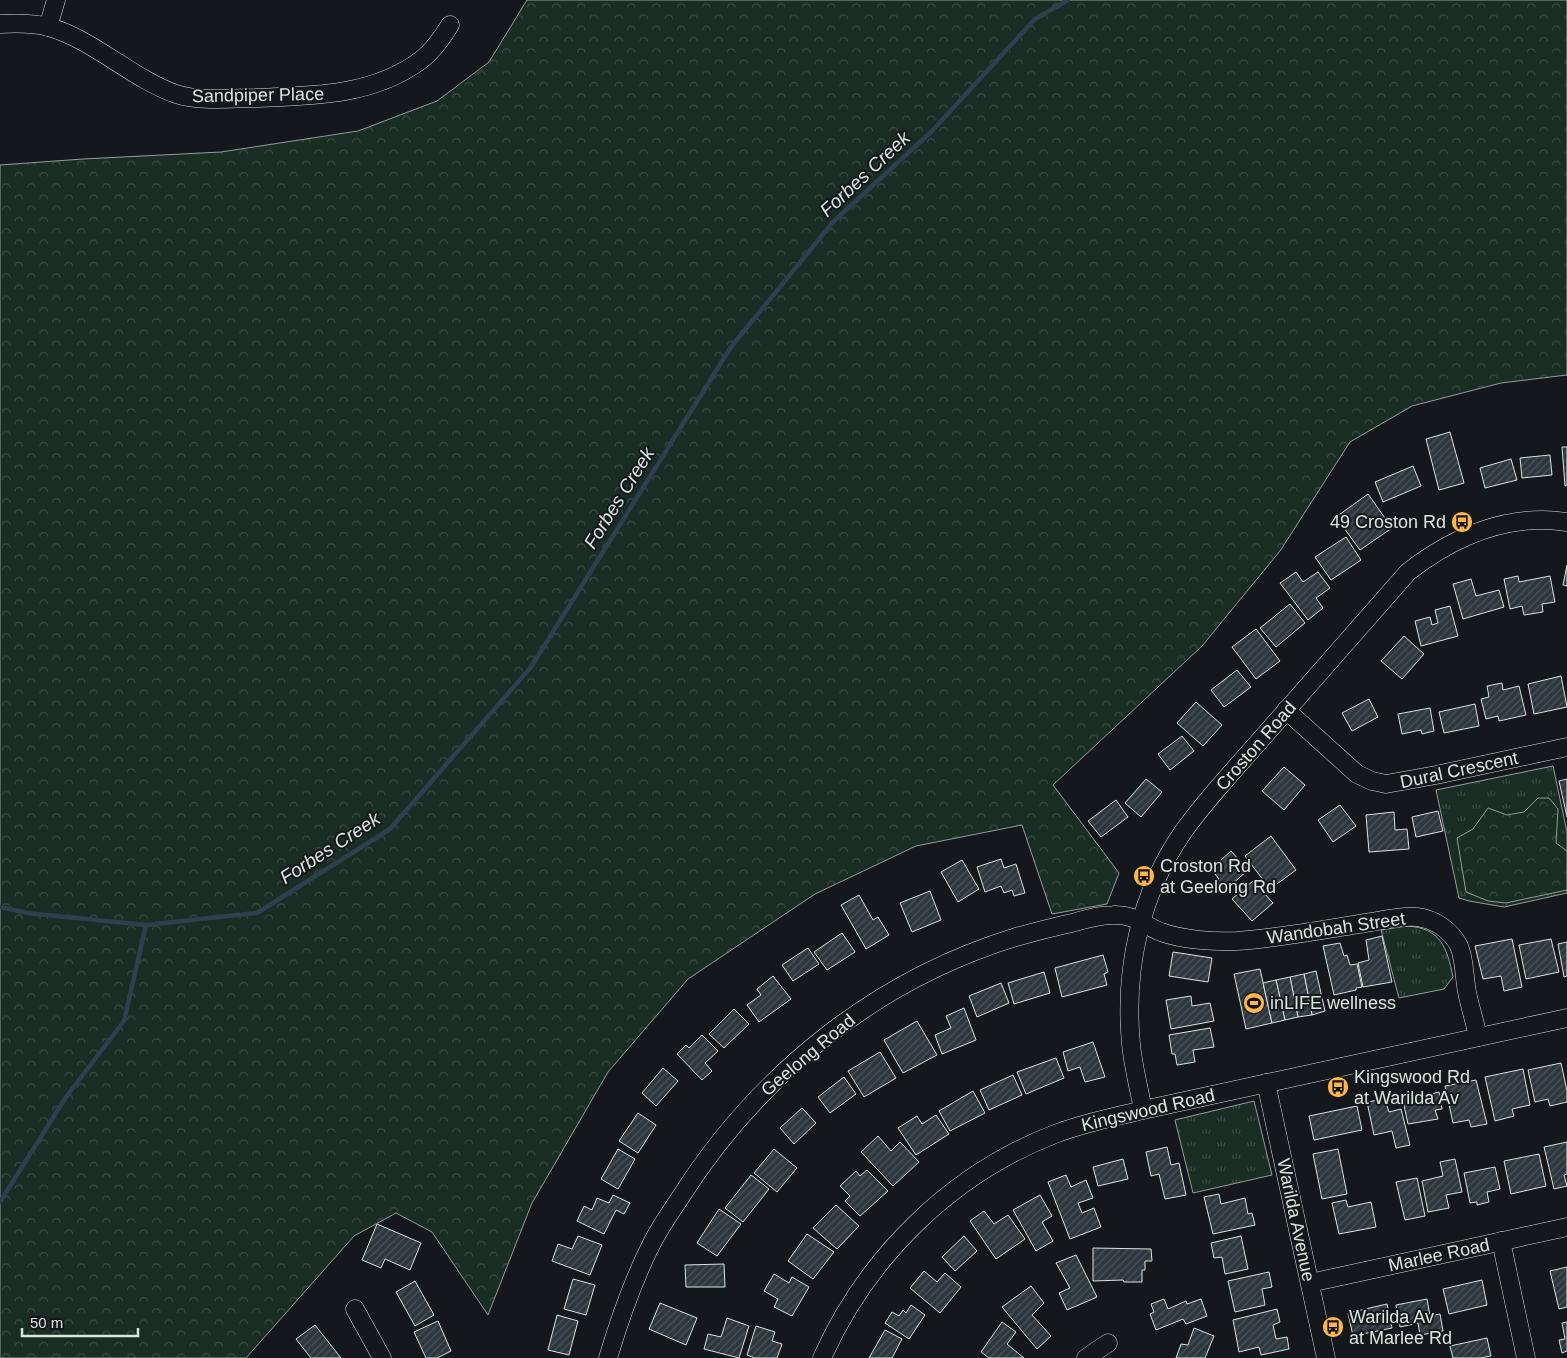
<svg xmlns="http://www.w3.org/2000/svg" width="1567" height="1358" font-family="Helvetica,sans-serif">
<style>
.grass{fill:url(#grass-tufts);stroke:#939e99}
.forest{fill:url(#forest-crowns);stroke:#939e99}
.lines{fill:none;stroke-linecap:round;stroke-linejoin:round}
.stream{stroke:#2f3f4d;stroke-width:4.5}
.building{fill:url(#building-hatch);stroke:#d8e6dc}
.minor-casing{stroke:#d8e6dc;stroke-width:19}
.minor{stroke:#14181c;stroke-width:18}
.labels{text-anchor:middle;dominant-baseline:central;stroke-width:4;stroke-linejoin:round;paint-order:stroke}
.street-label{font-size:18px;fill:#d8e6dc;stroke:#14181c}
.poi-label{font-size:18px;fill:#d8e6dc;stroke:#14181c;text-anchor:start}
.water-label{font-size:19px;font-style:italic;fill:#d8e6dc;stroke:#14181c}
</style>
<defs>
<pattern id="grass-tufts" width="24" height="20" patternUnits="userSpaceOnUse" patternTransform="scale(1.25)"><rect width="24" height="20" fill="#1a2d24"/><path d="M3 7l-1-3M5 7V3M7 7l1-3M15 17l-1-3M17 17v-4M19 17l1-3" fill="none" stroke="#3b4b43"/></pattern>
<pattern id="forest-crowns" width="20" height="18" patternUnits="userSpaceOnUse" patternTransform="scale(1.25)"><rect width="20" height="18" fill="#1a2d24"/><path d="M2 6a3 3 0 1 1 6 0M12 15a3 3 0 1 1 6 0" fill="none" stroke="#3b4b43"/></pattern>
<pattern id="building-hatch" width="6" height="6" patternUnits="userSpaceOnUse" patternTransform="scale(1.25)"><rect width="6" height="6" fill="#2c363c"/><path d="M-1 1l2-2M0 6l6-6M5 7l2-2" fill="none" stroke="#4a5358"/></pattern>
</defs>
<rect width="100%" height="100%" fill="#14181c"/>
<g class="grass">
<path d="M1553 766 1567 832V893L1504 907 1469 901 1459 898 1436 790Z"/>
<path d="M1407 926C1441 928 1447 948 1453 977L1444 989 1399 998 1381 930Z"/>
<path d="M1254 1101 1272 1175 1193 1193 1175 1120Z"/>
</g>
<g class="forest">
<path d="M527 0H1567V375L1501 383 1412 406 1350 442 1280 551 1202 646 1053 785 1119 873 1107 904 1052 914 1022 825 916 846 815 894 688 979 608 1072 532 1203 488 1315 432 1232 396 1213 354 1236 246 1358H0V165L83 159 221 152 358 131 437 101 489 62Z"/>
<path d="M1538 798H1549L1558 809 1556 843 1567 851V890L1506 903 1488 901 1466 892 1457 838 1473 829 1488 808 1507 815 1524 812Z"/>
</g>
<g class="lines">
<g class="stream">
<path d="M0 907 27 913 146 925 257 913 390 829 531 667 731 347 833 222 932 131 1035 19 1068 0"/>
<path d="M0 1202 66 1097 124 1021 146 925"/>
</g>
</g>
<g class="building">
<path d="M1450 432 1464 483 1439 490 1426 439Z"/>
<path d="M1562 447H1567V485L1565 486Z"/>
<path d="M1550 455 1552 475 1522 478 1520 458Z"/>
<path d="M1511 459 1517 480 1485 488 1480 468Z"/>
<path d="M1413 466 1421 486 1383 502 1375 482Z"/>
<path d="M1368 494 1392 528 1360 550 1336 517Z"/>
<path d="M1346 537 1361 560 1331 580 1315 557Z"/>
<path d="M1567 565V586L1563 585Z"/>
<path d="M1296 572 1303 582 1318 572 1330 588 1316 598 1323 608 1308 620 1280 583Z"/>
<path d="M1518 576 1519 582 1550 576 1555 602 1542 604 1543 612 1524 615 1522 606 1510 609 1504 579Z"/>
<path d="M1471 579 1476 596 1499 590 1504 607 1463 619 1453 584Z"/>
<path d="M1290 604 1305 623 1276 647 1260 628Z"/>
<path d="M1450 606 1458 636 1421 646 1415 621 1430 617 1432 625 1438 623 1435 610Z"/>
<path d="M1256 629 1280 661 1256 679 1232 647Z"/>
<path d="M1404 636 1424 654 1402 679 1381 661Z"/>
<path d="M1237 670 1251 687 1224 707 1211 690Z"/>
<path d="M1561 676 1567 707 1534 714 1528 684Z"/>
<path d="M1502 683 1503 690 1519 686 1526 715 1499 721 1498 716 1486 719 1481 699 1489 697 1487 686Z"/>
<path d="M1369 699 1378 717 1352 731 1342 713Z"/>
<path d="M1196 702 1222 725 1203 746 1177 723Z"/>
<path d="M1475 704 1479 726 1444 733 1439 712Z"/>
<path d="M1430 708 1434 731 1422 734 1421 730 1402 734 1398 714Z"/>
<path d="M1182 736 1194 751 1170 770 1158 754Z"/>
<path d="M1284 767 1305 785 1284 810 1262 791Z"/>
<path d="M1146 779 1162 792 1141 817 1125 803Z"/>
<path d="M1567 779V817L1559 781Z"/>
<path d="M1116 800 1128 817 1101 837 1088 821Z"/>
<path d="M1340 805 1356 826 1333 842 1318 820Z"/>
<path d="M1438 811 1443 831 1416 837 1412 817Z"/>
<path d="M1394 812 1395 830 1407 829 1409 849 1369 852 1366 815Z"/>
<path d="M1271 836 1296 870 1270 889 1245 856Z"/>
<path d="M1231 851 1248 870 1221 894 1213 884 1219 879 1211 869Z"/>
<path d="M1001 859 1004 868 1016 864 1025 893 1014 896 1012 890 1004 893 1001 886 985 892 977 867Z"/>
<path d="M962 860 979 889 958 902 941 872Z"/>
<path d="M1253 881 1273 903 1252 921 1232 899Z"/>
<path d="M930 891 941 920 912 932 900 903Z"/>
<path d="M859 895 873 920 878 917 889 935 866 949 841 905Z"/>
<path d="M842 933 855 952 827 970 814 952Z"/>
<path d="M1382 936 1392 982 1363 987 1358 963 1369 960 1366 940Z"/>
<path d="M1512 939 1522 987 1504 991 1501 976 1483 979 1475 946Z"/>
<path d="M1551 939 1559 972 1526 979 1519 945Z"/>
<path d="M1567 942V976L1564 977 1558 944Z"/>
<path d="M1340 943 1344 956 1347 955 1350 965 1357 964 1362 987 1356 988V990L1334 995 1323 946Z"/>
<path d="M808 948 819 964 793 981 782 965Z"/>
<path d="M1173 952 1212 958 1208 982 1169 976Z"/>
<path d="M1103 955 1108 972 1104 974 1107 985 1062 997 1055 968Z"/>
<path d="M1260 969 1272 1023 1246 1029 1234 974Z"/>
<path d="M1316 971 1325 1011 1312 1015 1304 974Z"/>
<path d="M1044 972 1050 993 1014 1004 1008 983Z"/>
<path d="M1304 974 1312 1015 1298 1017 1290 977Z"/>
<path d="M773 976 791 999 759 1022 747 1005 761 995 757 989Z"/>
<path d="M1290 977 1298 1017 1285 1020 1276 980Z"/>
<path d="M1276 980 1285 1020 1272 1023 1263 983Z"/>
<path d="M1001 983 1009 1003 977 1017 969 996Z"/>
<path d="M1191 996 1192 1006 1210 1003 1214 1021 1171 1029 1166 1000Z"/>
<path d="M964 1008 976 1040 942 1054 935 1035 951 1028 946 1016Z"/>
<path d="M734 1009 749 1024 724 1048 709 1034Z"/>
<path d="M917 1021 937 1055 903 1073 884 1040Z"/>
<path d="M1210 1028 1214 1047 1193 1050 1195 1062 1177 1065 1175 1054H1172L1169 1035Z"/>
<path d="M702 1035 718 1051 705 1063 712 1071 702 1080 677 1054 686 1045 689 1048Z"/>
<path d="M1093 1042 1105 1077 1085 1082 1080 1067 1068 1071 1063 1052Z"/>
<path d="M880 1052 896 1078 864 1097 848 1071Z"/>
<path d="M1056 1058 1064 1078 1026 1094 1017 1072Z"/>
<path d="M1561 1063 1567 1091V1102L1550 1106 1548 1099 1535 1102 1528 1070Z"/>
<path d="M663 1068 678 1081 656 1106 642 1093Z"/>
<path d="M1523 1069 1530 1105 1512 1109 1514 1116 1495 1121 1485 1077Z"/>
<path d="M1013 1075 1022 1095 989 1110 980 1090Z"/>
<path d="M844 1077 856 1094 830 1113 818 1097Z"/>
<path d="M1476 1080 1487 1124 1471 1127 1469 1120 1453 1123 1445 1086Z"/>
<path d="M973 1091 985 1113 950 1131 939 1111Z"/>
<path d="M1439 1092 1442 1109 1435 1110 1438 1119 1408 1124 1402 1096 1414 1093 1415 1098Z"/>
<path d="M1385 1099 1389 1112 1401 1109 1410 1145 1396 1148 1392 1131 1374 1135 1367 1102Z"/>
<path d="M1357 1106 1362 1130 1314 1140 1309 1116Z"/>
<path d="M802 1108 816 1123 794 1144 780 1128Z"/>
<path d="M638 1113 656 1125 638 1153 619 1141Z"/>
<path d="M936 1115 949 1134 916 1155 898 1128 917 1116 922 1124Z"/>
<path d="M878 1136 891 1151 900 1142 919 1162 893 1186 861 1152Z"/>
<path d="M1567 1142V1174L1564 1175 1567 1186 1554 1189 1544 1147Z"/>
<path d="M1167 1147 1171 1165 1179 1163 1186 1195 1165 1199 1159 1174 1151 1176 1146 1152Z"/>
<path d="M618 1149 635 1159 618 1189 601 1179Z"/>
<path d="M774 1149 797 1168 777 1192 754 1173Z"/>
<path d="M1338 1149 1347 1194 1322 1199 1313 1154Z"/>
<path d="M1539 1154 1546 1186 1511 1194 1504 1161Z"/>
<path d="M1123 1159 1128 1179 1098 1186 1093 1167Z"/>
<path d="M1455 1159 1462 1192 1446 1195 1449 1208 1428 1212 1422 1181 1443 1176 1440 1162Z"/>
<path d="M1495 1167 1500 1189 1487 1192 1489 1202 1477 1205V1202L1470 1203 1464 1173Z"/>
<path d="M867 1170 888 1191 860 1216 845 1201 850 1196 840 1186 856 1171 860 1176Z"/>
<path d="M751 1175 769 1189 743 1222 725 1208Z"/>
<path d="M1066 1175 1071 1187 1086 1180 1093 1198 1078 1203 1082 1213 1094 1208 1101 1227 1070 1239 1048 1182Z"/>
<path d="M1417 1178 1425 1216 1405 1220 1396 1182Z"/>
<path d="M1219 1194 1221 1204 1245 1198 1248 1214 1252 1213 1255 1225 1213 1234 1204 1197Z"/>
<path d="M613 1195 630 1203 624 1214 616 1210 604 1234 577 1221 584 1206 592 1210 597 1198 609 1203Z"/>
<path d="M1040 1195 1052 1216 1042 1222 1053 1241 1036 1251 1013 1210Z"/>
<path d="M1346 1200 1348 1207 1371 1202 1376 1227 1339 1234 1332 1203Z"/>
<path d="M836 1205 859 1226 837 1249 813 1228Z"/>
<path d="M719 1209 741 1224 717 1256 697 1243Z"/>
<path d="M984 1211 994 1224 1008 1215 1025 1239 996 1259 970 1221Z"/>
<path d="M377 1224 421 1243 410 1270 385 1259 381 1268 362 1260Z"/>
<path d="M807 1234 834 1252 813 1279 788 1261Z"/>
<path d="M578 1236 602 1245 590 1275 552 1261 558 1244 572 1249Z"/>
<path d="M964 1236 977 1251 955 1271 942 1257Z"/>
<path d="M1241 1236 1248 1269 1225 1274 1222 1257 1214 1258 1211 1243Z"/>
<path d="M1093 1248 1151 1249 1152 1261H1145V1270H1142V1282H1124L1123 1280 1093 1281Z"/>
<path d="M1076 1255 1097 1297 1067 1310 1059 1293 1070 1288 1056 1263Z"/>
<path d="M724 1264 725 1287H686L685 1265Z"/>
<path d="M1567 1267V1307L1559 1309 1550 1271Z"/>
<path d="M924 1271 937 1282 945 1273 961 1287 940 1313 910 1288Z"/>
<path d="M1269 1272 1272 1287 1262 1289 1265 1305 1235 1312 1228 1281Z"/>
<path d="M774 1274 789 1283 792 1277 809 1287 792 1316 774 1307 778 1299 764 1291Z"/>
<path d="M573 1279 595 1285 586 1315 564 1309Z"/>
<path d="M1482 1280 1487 1305 1449 1314 1443 1289Z"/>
<path d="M415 1281 434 1315 415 1326 396 1292Z"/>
<path d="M1031 1286 1044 1303 1032 1315 1051 1336 1037 1349 1002 1307Z"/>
<path d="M1164 1299 1168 1309 1186 1301 1187 1304 1201 1299 1207 1316 1186 1324 1183 1319 1156 1330 1150 1314 1154 1312 1151 1304Z"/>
<path d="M1427 1299 1430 1316 1440 1314 1443 1331 1420 1335 1418 1323 1400 1327 1396 1305Z"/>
<path d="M660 1303 697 1318 686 1345 649 1329Z"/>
<path d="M1387 1304 1392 1328 1353 1336 1348 1313Z"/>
<path d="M911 1305 925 1315 909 1339 885 1323 892 1312 899 1316 903 1310 906 1313Z"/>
<path d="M1277 1309 1280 1322 1273 1325 1276 1339 1287 1337 1289 1349 1261 1355 1259 1347 1239 1352 1233 1320Z"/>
<path d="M557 1315 578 1321 569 1355 548 1350Z"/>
<path d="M727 1318 749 1326 739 1358 704 1349 708 1334 721 1337Z"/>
<path d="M438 1321 451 1351 437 1358H426L414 1332Z"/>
<path d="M1002 1322 1016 1332 1007 1344 1024 1358H989L981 1352Z"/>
<path d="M1567 1322V1351L1562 1353 1559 1340 1565 1339 1562 1323Z"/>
<path d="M315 1325 341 1358H311L296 1339Z"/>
<path d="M756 1326 775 1332 772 1341 782 1344 777 1358H755L747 1355Z"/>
<path d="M1194 1328 1214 1336 1205 1358H1176L1181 1344 1188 1345Z"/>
<path d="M885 1330 902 1339 892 1358H869Z"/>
<path d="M1487 1338 1491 1356 1480 1358H1453L1450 1346Z"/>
</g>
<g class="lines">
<g class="minor-casing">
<g id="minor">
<path d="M0 24C16 23 33 23 49 27 94 40 131 78 176 94 200 102 229 98 255 98 312 96 373 96 421 60 433 51 442 38 450 25"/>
<path d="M48 27 56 0"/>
<path d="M1286 710 1357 774 1372 781 1386 784 1436 775 1567 747"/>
<path d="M1266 1083 1326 1358"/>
<path d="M1143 1110C1139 1088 1133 1066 1131 1044 1124 969 1140 894 1183 832 1207 798 1236 768 1263 737 1311 682 1359 627 1408 572 1453 537 1508 513 1567 522"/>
<path d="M1501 1241 1526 1358"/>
<path d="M1310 1283 1567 1227"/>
<path d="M355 1309 382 1358"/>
<path d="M608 1358C620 1318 633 1280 652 1243 660 1227 670 1213 680 1198 758 1075 875 980 1016 937 1034 932 1053 927 1072 923 1085 919 1099 915 1113 915 1135 914 1143 925 1161 932 1183 940 1214 942 1237 941 1280 938 1322 930 1365 923 1382 921 1400 915 1417 917 1434 919 1451 930 1459 946 1465 960 1464 977 1467 992 1470 1007 1475 1022 1478 1037"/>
<path d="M822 1358C867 1257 951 1174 1055 1134 1083 1123 1114 1117 1143 1110L1567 1018"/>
<path d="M1086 1358 1108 1343"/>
</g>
</g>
<use href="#minor" class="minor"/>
</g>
<defs>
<g id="bus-disc" transform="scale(1.125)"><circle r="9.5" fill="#ffb74d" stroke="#14181c"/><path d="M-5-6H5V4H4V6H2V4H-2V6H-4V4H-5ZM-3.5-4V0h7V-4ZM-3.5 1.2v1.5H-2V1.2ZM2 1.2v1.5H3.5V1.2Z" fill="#111"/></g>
<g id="stadium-disc" transform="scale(1.125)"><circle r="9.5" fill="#ffb74d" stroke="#14181c"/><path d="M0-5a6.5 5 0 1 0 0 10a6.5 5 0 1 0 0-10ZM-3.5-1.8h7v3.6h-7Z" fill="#111"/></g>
</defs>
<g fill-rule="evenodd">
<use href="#bus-disc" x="1462" y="522"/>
<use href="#bus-disc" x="1144" y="876"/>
<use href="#stadium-disc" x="1254" y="1003"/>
<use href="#bus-disc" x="1338" y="1087"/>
<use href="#bus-disc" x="1333" y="1327"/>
</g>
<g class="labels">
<g class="street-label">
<text transform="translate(258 95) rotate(-1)">Sandpiper Place</text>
<text transform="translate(1256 746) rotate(-49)">Croston Road</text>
<text transform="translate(1459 770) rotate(-12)">Dural Crescent</text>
<text transform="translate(1336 928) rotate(-8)">Wandobah Street</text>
<text transform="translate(808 1055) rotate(-40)">Geelong Road</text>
<text transform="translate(1148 1110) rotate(-13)">Kingswood Road</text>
<text transform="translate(1296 1220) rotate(78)">Warilda Avenue</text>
<text transform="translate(1439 1255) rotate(-12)">Marlee Road</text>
</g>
<g class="poi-label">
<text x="1446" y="522" text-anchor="end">49 Croston Rd</text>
<text x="1160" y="866">Croston Rd<tspan x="1160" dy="21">at Geelong Rd</tspan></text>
<text x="1270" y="1003">inLIFE wellness</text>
<text x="1354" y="1077">Kingswood Rd<tspan x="1354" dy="21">at Warilda Av</tspan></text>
<text x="1349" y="1317">Warilda Av<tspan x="1349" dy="21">at Marlee Rd</tspan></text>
</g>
<g class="water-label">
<text transform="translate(865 174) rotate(-43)">Forbes Creek</text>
<text transform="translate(619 498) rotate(-58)">Forbes Creek</text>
<text transform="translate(330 848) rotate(-33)">Forbes Creek</text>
</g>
</g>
<path d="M22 1328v8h116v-8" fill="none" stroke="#d8e6dc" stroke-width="2.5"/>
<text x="30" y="1328" font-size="15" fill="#d8e6dc" stroke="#14181c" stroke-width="4" paint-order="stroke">50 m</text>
</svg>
